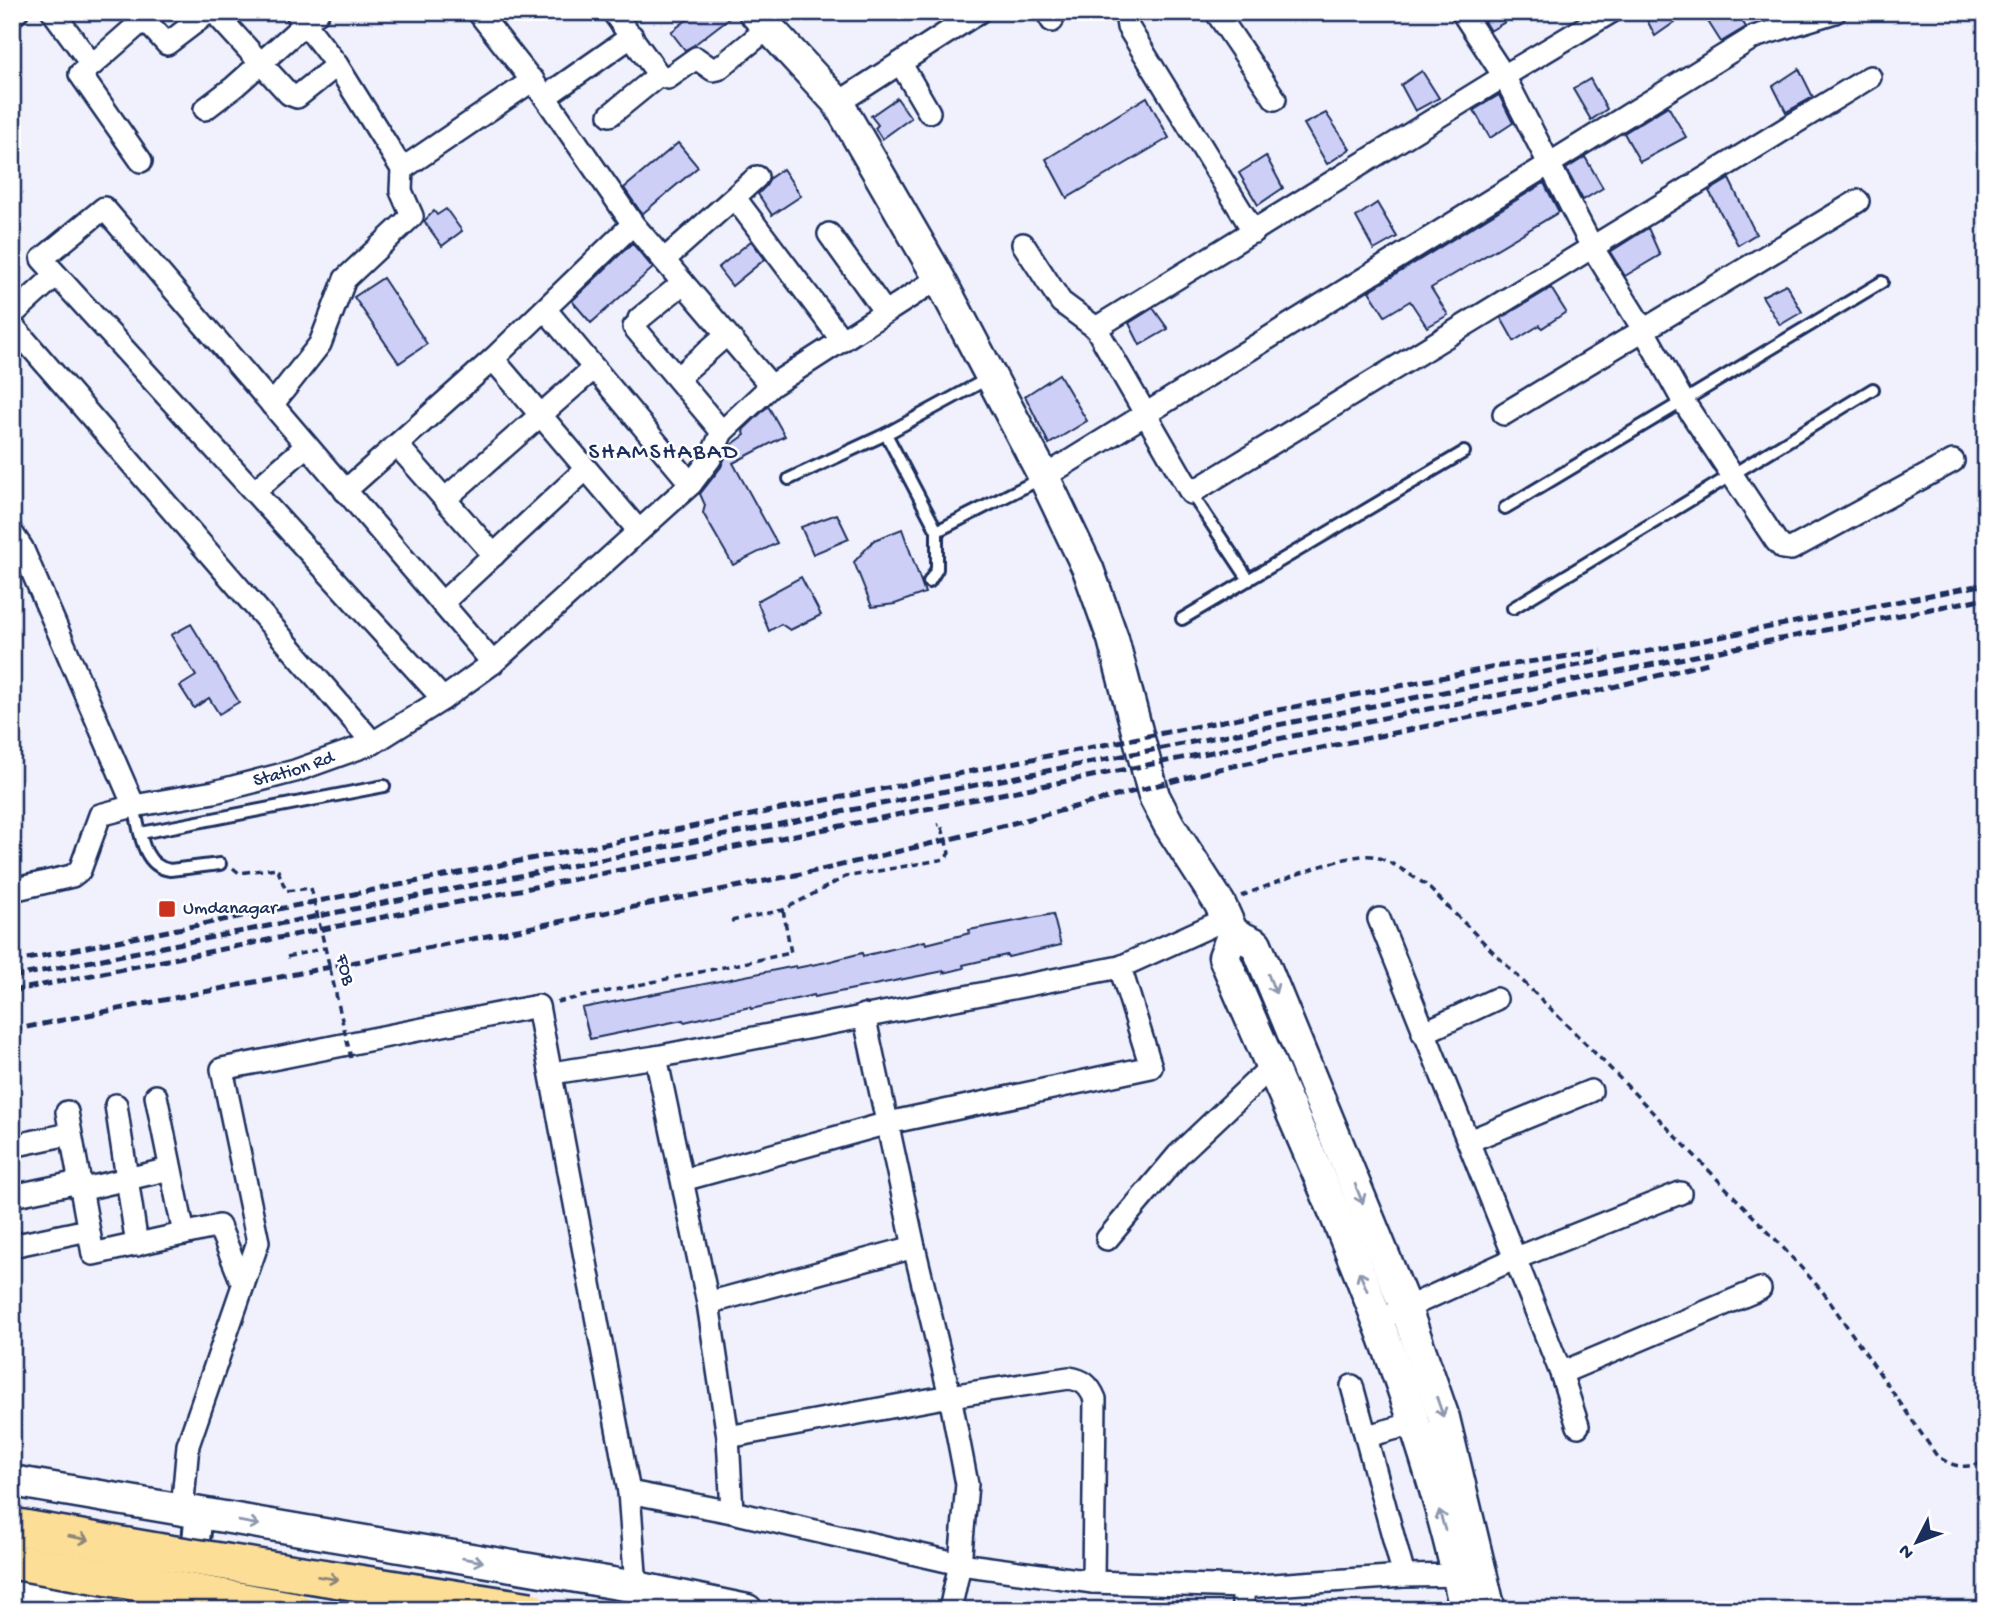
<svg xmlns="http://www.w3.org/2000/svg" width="1998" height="1622" font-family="'Gochi Hand',sans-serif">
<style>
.building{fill:#cdcff7;stroke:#1b2f5e;stroke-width:2}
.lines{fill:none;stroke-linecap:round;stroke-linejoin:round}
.service-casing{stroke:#1b2f5e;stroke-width:16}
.minor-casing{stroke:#1b2f5e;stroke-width:26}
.tertiary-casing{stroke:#1b2f5e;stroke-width:32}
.secondary-casing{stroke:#1b2f5e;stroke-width:35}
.path{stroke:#1b2f5e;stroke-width:3.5;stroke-dasharray:7 5;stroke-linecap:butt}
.service{stroke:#fff;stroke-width:10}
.minor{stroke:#fff;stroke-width:21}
.tertiary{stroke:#fff;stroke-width:26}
.secondary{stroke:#fff;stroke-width:30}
.rail{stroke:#1b2f5e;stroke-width:5;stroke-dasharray:10 5;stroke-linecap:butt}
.trunk-bridge-casing{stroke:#1b2f5e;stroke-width:40;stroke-linecap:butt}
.path-bridge{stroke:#1b2f5e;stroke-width:3.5;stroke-dasharray:7 5;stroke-linecap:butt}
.trunk-bridge{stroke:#fcde96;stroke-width:35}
.oneway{stroke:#8d97ae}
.oneway2{stroke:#8c867a}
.poi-dot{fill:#c8321e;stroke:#fff;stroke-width:2.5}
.labels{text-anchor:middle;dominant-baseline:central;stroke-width:5;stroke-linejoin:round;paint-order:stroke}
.street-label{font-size:19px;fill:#1b2f5e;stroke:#fff}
.poi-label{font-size:19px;fill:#1b2f5e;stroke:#fff;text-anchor:start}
.quarter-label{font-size:23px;letter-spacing:2px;fill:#1b2f5e;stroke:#fff}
</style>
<rect width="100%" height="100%" fill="#f0f1fd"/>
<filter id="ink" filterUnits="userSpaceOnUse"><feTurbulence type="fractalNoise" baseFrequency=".0143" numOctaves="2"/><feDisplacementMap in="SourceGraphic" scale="14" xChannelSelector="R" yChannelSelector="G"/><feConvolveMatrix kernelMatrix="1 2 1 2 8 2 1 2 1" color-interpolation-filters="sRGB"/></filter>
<g filter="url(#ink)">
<g class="building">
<path d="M697 12H737L694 45 685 50 671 32Z"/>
<path d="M1478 12H1500L1505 22 1490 31Z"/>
<path d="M1643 12H1689L1655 36Z"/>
<path d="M1702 12H1736L1746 27 1721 42Z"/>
<path d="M1799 69 1813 97 1786 112 1773 86Z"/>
<path d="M1422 71 1439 98 1415 111 1401 85Z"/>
<path d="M1590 79 1607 109 1591 120 1573 89Z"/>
<path d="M1499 95 1513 123 1490 138 1474 110Z"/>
<path d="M1147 97 1169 138 1067 198 1046 159Z"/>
<path d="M897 98 911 118 882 139 875 128 878 125 871 116Z"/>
<path d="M1668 106 1686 137 1640 162 1624 133Z"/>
<path d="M1326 113 1350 149 1327 164 1304 124Z"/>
<path d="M678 143 698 167 642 214 624 188Z"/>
<path d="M1266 156 1283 188 1258 205 1239 173Z"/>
<path d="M1585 157 1603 188 1583 200 1566 169Z"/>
<path d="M783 169 801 196 772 215 758 194 766 186 770 178Z"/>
<path d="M1729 179 1756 234 1738 245 1709 191Z"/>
<path d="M1544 183 1559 212 1431 288 1448 315 1427 327 1410 301 1385 316 1369 291Z"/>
<path d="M1377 203 1397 237 1374 250 1356 217Z"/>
<path d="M446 209 462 231 442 246 424 221 434 211 437 215Z"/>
<path d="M1648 228 1660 255 1625 276 1610 252Z"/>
<path d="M751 241 765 259 732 286 718 268Z"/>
<path d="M632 243 653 268 591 323 572 301Z"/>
<path d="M383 278 427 344 399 363 354 297Z"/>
<path d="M1786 284 1802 312 1780 325 1762 296Z"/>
<path d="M1551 288 1566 312 1542 328 1540 325 1514 341 1501 318Z"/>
<path d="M1153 308 1168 329 1140 345 1129 323Z"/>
<path d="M1059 374 1087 421 1049 444 1025 396Z"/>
<path d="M768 406 785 436 733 463 777 543 733 565 703 513 705 505 700 494 721 467 730 446 745 435 743 430Z"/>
<path d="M837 514 849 539 813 554 801 527Z"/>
<path d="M902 529 925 593 895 604 872 607 854 562 874 540Z"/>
<path d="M801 577 821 615 790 630 781 624 769 631 757 601Z"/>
<path d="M191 624 239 702 219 714 209 698 194 708 180 686 196 676 171 635Z"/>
<path d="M1053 914 1061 945 1008 957 1007 955 963 965 964 968 944 973V971L814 997V995L751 1009 750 1007 684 1022 683 1020 590 1039 582 1008 796 966V968L827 962 862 953 863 956 925 941 926 944 970 933 969 930Z"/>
</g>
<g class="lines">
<g class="service-casing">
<g id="service">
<path d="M989 378 886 434 937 531 1042 478"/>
<path d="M789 479 886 434"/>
<path d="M1191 493 1249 580"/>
<path d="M1505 508 1882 282"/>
<path d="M929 582 937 569V531"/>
<path d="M1513 608 1873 389"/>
<path d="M1182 619 1464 452"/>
<path d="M134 806C140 829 141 866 170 870L220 864"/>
<path d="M141 833 384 786"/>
</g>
</g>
<g class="minor-casing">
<g id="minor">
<path d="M53 12 92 65 80 74 141 161"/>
<path d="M214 12 289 94 297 97 337 65"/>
<path d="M478 12 545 97 633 224 771 386"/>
<path d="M613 12 659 75"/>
<path d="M1047 12 1052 21"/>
<path d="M1126 12 1128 27 1254 232"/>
<path d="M1216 12 1275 99"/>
<path d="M1462 12 1504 76 1592 247 1643 329 1683 401 1776 541 1783 548 1791 549 1953 461"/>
<path d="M12 16 17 12"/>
<path d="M901 64 929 112"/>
<path d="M92 65 141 22 146 21 167 44 209 12"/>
<path d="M545 97 632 36"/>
<path d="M838 103 979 12"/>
<path d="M205 109 234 87 318 12"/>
<path d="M610 115 659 75 668 78 696 58 713 70 718 69 767 29"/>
<path d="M402 169 533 80"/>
<path d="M735 198 841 339"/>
<path d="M829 234 885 312"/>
<path d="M1023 244 1061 302 1096 328 1191 493 1870 77"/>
<path d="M664 260 757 177"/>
<path d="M545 309 691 484"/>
<path d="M12 315 56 275"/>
<path d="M639 319 683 283"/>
<path d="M12 325 373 743"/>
<path d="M634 327 722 432"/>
<path d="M1096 328 1504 76 1611 12"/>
<path d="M493 359 639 531"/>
<path d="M684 372 726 335"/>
<path d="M272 405 320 344 345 279 412 216 401 191 402 169 337 65 296 12"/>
<path d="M1504 414 1858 201"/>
<path d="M397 445 494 555"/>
<path d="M1044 477 1754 37 1835 12"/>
<path d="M255 491 306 446"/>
<path d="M345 491 493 359 633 224"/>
<path d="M445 499 594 368"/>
<path d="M12 533 22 548 134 806 100 815 80 870 72 876 12 890"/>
<path d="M442 603 586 469"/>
<path d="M443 699 42 259 104 208 493 663"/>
<path id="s1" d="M134 806 214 792 295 771 373 743 443 699 493 663 691 484 710 459 722 432 771 386 939 278"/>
<path d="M1379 919 1561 1373 1578 1426"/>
<path d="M864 1015 914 1247 950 1396 967 1484 960 1564 950 1610"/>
<path d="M1423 1033 1496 999"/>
<path d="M656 1057 708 1303 728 1437 732 1512"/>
<path d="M552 1073 656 1057 1120 967 1226 919"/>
<path d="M156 1096 184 1234"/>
<path d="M116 1105 137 1245"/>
<path d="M67 1112 93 1254 219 1226 243 1285"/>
<path d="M1469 1141 1591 1091"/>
<path d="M12 1146 69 1134"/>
<path d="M683 1180 888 1123 1151 1067 1120 967"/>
<path d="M80 1190 170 1169"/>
<path d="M12 1196 79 1182"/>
<path d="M1107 1239 1178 1155 1271 1067"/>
<path d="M12 1246 88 1230"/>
<path d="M708 1303 914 1247"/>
<path d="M1395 1313 1514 1259 1680 1193"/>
<path d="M1561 1373 1760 1289"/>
<path d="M1352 1386 1404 1576"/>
<path d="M1367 1436 1415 1423"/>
<path d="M728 1437 950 1396 1069 1378C1083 1380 1089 1385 1095 1399L1093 1582"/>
<path d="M629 1492 732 1512 960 1564 1093 1582 1243 1587 1404 1576 1468 1575"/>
<path d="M182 1511 188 1445 258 1242 222 1069 538 1006 629 1492 636 1587"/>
<path d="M1243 1587V1610"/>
</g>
</g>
<g class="tertiary-casing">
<path id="tertiary" d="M188 1610 199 1514"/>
</g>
<g class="secondary-casing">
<g id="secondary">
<path d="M754 12 838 103 939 278 1044 477 1088 569 1113 639 1154 796 1169 825 1220 904 1233 933 1256 944 1406 1309 1444 1418 1490 1610"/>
<path d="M1233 933 1224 957C1315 1170 1418 1381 1465 1610"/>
<path d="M12 1481 636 1587 747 1610"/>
<path d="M12 1591 132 1610"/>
</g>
</g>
<g class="path">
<path d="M233 868 239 873 277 868 286 891 311 888"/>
<path d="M1241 896C1268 886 1347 852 1372 856 1391 860 1409 875 1425 884L1606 1064 1779 1243 1823 1292 1937 1456C1957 1469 1963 1468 1986 1462"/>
<path d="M731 921 783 910 845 877 945 859 949 853 941 824 938 825"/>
<path d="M287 957 324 948"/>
<path d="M557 1002 791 953 783 910"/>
</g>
<use href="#service" class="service"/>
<use href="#minor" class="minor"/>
<use href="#tertiary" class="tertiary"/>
<use href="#secondary" class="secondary"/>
<g class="rail">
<path d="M12 962 1495 667 1602 651"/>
<path d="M12 977 1986 584"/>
<path d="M12 991 1986 598"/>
<path d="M12 1030 821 870 983 831 1219 769 1593 692 1708 663"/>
</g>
<g class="trunk-bridge-casing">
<g id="trunk-bridge">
<path d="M12 1526 162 1552 530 1610"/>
<path d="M12 1561 295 1610"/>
</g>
</g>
<path class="path-bridge" d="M311 888 351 1058"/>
<use href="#trunk-bridge" class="trunk-bridge"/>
</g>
<defs><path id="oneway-shaft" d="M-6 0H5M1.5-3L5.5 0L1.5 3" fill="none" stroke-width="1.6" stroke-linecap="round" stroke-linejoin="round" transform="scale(1.75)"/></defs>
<g class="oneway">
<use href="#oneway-shaft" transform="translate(1272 984) rotate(68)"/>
<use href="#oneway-shaft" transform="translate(1359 1194) rotate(68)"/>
<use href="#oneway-shaft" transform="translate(1363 1281) rotate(-113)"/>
<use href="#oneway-shaft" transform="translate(1440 1407) rotate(71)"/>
<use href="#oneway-shaft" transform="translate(1442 1520) rotate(-106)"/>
<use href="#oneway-shaft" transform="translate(249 1523) rotate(10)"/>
<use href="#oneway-shaft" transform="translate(473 1560) rotate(10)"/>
</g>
<g class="oneway2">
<use href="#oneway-shaft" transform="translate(79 1538) rotate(10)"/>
<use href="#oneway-shaft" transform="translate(328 1578) rotate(9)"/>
</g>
</g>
<rect class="poi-dot" x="158" y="900" width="18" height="18" rx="3.5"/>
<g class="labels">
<g class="street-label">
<text stroke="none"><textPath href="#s1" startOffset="164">Station Rd</textPath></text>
<text transform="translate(344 970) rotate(76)">FOB</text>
</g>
<g class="poi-label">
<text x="183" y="909">Umdanagar</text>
</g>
<g class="quarter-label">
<text x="664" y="453">SHAMSHABAD</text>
</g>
</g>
<rect width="1998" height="1622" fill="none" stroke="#fff" stroke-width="42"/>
<rect x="21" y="21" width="1956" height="1580" fill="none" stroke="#1b2f5e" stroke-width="2.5" filter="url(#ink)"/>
<g transform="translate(1917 1542) rotate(228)" stroke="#ffffff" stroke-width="5" paint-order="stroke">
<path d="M0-5L12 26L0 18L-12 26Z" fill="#1b2f5e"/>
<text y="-10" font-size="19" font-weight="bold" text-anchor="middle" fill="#1b2f5e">N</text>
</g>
</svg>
